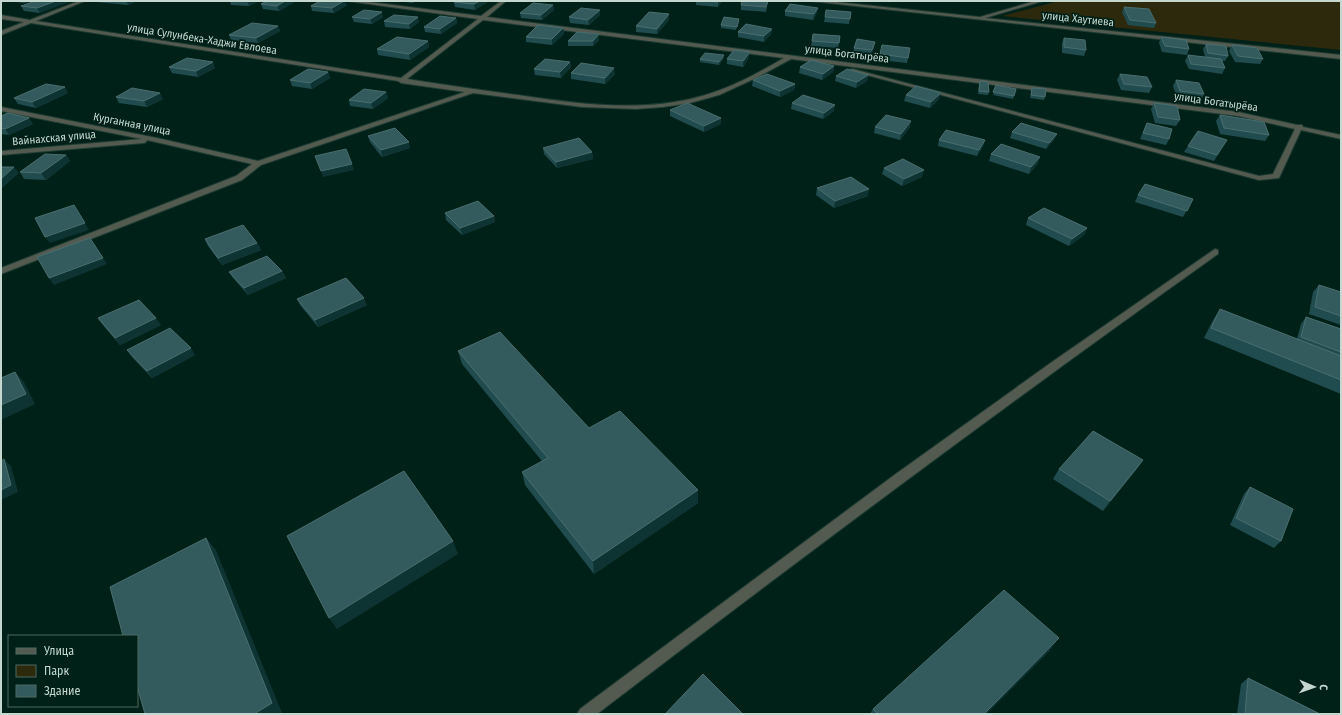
<svg xmlns="http://www.w3.org/2000/svg" width="1342" height="715" font-family="'Fira Sans Condensed',sans-serif">
<style>
.green{fill:#2c290d}
.lines{fill:none;stroke-linecap:round;stroke-linejoin:round}
.minor-casing{stroke:#1c3b32;stroke-width:2}
.minor{fill:#535b50;fill-rule:evenodd}
.wall{fill:#214c4f}
.shaded-wall{fill:#0d3433}
.building{fill:#335b5d;stroke:#4a6e6f}
.labels{text-anchor:middle;dominant-baseline:central;stroke-width:3.5;stroke-linejoin:round;paint-order:stroke}
.far-street-label{font-size:11px;fill:#c5d8d0;stroke:#002118}
</style>
<rect width="100%" height="100%" fill="#002118"/>
<path class="green" d="M1059 1H1341V50L1002 16Z"/>
<g class="lines">
<g class="minor-casing">
<g id="minor">
<path d="M79 1H85L36 21 401 78 478 19 347 1H361L481 16 501 1H506L487 17 1238 112 1297 125H1302L1303 127 1341 135V139L1301 130 1279 178 1259 180 848 70 853 69 1259 176 1273 174 1295 129 1238 116 791 59 756 78 719 95 690 103 663 107 636 109 582 107 473 93 261 165 242 180 1 274V268L236 176 252 164 147 140 146 142 144 143 1 155V151L142 139 1 111V107L157 138 258 161 465 92 401 83 398 81 31 23 1 35V31L24 22 1 19V15L30 20ZM483 20 784 58C758 73 731 88 702 96 643 113 578 104 518 95 481 90 444 85 407 79Z"/>
<path d="M810 1H826L980 17 1035 1H1043L985 18 1341 55V59Z"/>
<path d="M1215 249 1218 250V254C1008 403 802 557 597 714H577L580 709 893 476 1052 362Z"/>
</g>
</g>
<use href="#minor" class="minor"/>
</g>
<g class="wall">
<path d="M6 1H32L25 3Z"/>
<path d="M35 1 40 13 24 11 21 6Z"/>
<path d="M95 1H137L128 5 96 2Z"/>
<path d="M203 1H219L217 2Z"/>
<path d="M230 1H259L249 6 231 5Z"/>
<path d="M267 1H296L279 11 263 9 261 4Z"/>
<path d="M397 1H415L413 3Z"/>
<path d="M489 1 475 10 455 7 454 2Z"/>
<path d="M696 1H722L718 7 696 5Z"/>
<path d="M768 1 766 12 741 10V5Z"/>
<path d="M347 5 334 13 312 11 311 6Z"/>
<path d="M553 5 554 10 542 20 521 18 520 13Z"/>
<path d="M1124 7 1156 23 1154 28 1128 25 1122 12Z"/>
<path d="M785 11 817 13 813 20 785 16Z"/>
<path d="M851 12 849 24 824 22 825 17Z"/>
<path d="M600 15 589 25 570 23 569 17Z"/>
<path d="M352 17H383L372 24 354 22Z"/>
<path d="M456 18 457 23 441 34 425 32 424 27Z"/>
<path d="M739 19 736 30 721 28V25Z"/>
<path d="M669 20 657 34 636 32V26Z"/>
<path d="M384 21 419 22 410 29 385 27Z"/>
<path d="M278 26 280 31 258 43 231 40 229 35Z"/>
<path d="M563 28 564 34 552 45 526 42V37Z"/>
<path d="M772 29 771 34 764 42 738 37V32Z"/>
<path d="M599 34V40L593 46H568V41Z"/>
<path d="M813 34 840 36 838 48 811 46Z"/>
<path d="M1161 37 1189 49 1187 55 1162 52 1159 43Z"/>
<path d="M1064 38 1086 50 1084 56 1062 53V43Z"/>
<path d="M428 41 429 47 410 60 378 55 377 49Z"/>
<path d="M875 42 874 47 871 56 853 53 854 48Z"/>
<path d="M1206 44 1228 56 1225 61H1222L1225 68 1222 74 1189 69 1185 61 1188 55 1205 57 1203 49Z"/>
<path d="M882 45 908 58 907 63 879 60Z"/>
<path d="M1232 45 1263 59 1260 64 1235 62 1229 51Z"/>
<path d="M724 55V58L719 65 700 62V59Z"/>
<path d="M749 57 743 67 727 64V59Z"/>
<path d="M570 62 571 67 561 78 535 75 534 69Z"/>
<path d="M834 66 833 72 822 80 799 73 800 67Z"/>
<path d="M169 67 215 68 198 77 172 73Z"/>
<path d="M328 72 330 78 312 89 292 86 290 80Z"/>
<path d="M571 73 615 74 605 84 571 79Z"/>
<path d="M1120 74 1152 87 1149 93 1121 90 1117 80Z"/>
<path d="M868 75 867 81 856 88 835 81 836 76Z"/>
<path d="M753 80 795 84 794 90 780 97 752 86Z"/>
<path d="M1176 80 1204 94 1201 100 1177 97 1173 86Z"/>
<path d="M980 81 989 92 988 95 978 94 979 84Z"/>
<path d="M996 85 1016 89 1013 99 993 95Z"/>
<path d="M1032 88 1045 97 1044 100 1030 98Z"/>
<path d="M386 92 388 98 373 109 350 106 349 100Z"/>
<path d="M68 93 36 108 18 104 14 98Z"/>
<path d="M906 95 939 99 930 108 904 101Z"/>
<path d="M116 97 163 99 147 107 119 103Z"/>
<path d="M792 103 834 111 823 119 791 109Z"/>
<path d="M1154 103 1180 120 1176 126 1155 123 1151 109Z"/>
<path d="M670 110 721 124 704 132 670 116Z"/>
<path d="M1220 115 1269 135 1265 141 1220 134 1216 121Z"/>
<path d="M1 116 33 124 9 135 1 134Z"/>
<path d="M1147 123 1169 139 1166 145 1140 139Z"/>
<path d="M875 127H910L900 140 874 133Z"/>
<path d="M1012 132 1054 140 1046 149 1010 138Z"/>
<path d="M368 136 410 148 382 157 370 142Z"/>
<path d="M939 140H985L983 146 977 156 938 146Z"/>
<path d="M1227 140 1214 161 1184 152 1188 146Z"/>
<path d="M543 148 592 152 593 159 557 168 544 154Z"/>
<path d="M991 154 1038 163 1029 174 989 161Z"/>
<path d="M66 155 70 161 46 180 24 179 20 172Z"/>
<path d="M884 168 922 177 902 186 882 174Z"/>
<path d="M817 188 868 196 834 208 816 195Z"/>
<path d="M1138 195 1193 199 1183 217 1135 202Z"/>
<path d="M445 213 494 216 495 222 462 235 446 220Z"/>
<path d="M1028 218 1087 228 1084 235 1069 246 1026 225Z"/>
<path d="M205 239 257 243 261 250 222 265 208 246Z"/>
<path d="M282 271 286 278 248 295 233 278 229 272Z"/>
<path d="M1319 285 1341 292V325L1309 314 1313 292Z"/>
<path d="M297 299 367 305 318 327 300 305Z"/>
<path d="M1220 309 1297 339 1301 324 1306 317 1341 329V394L1204 338 1213 320Z"/>
<path d="M98 318 161 325 120 345 103 325Z"/>
<path d="M127 350 195 355 152 378 132 357Z"/>
<path d="M458 351 589 428 698 503 594 574 525 485 522 472 542 461 462 364Z"/>
<path d="M1143 460 1136 470 1103 511 1053 479 1059 469Z"/>
<path d="M1250 487 1281 541 1274 548 1230 525 1244 494Z"/>
<path d="M1050 650 986 714H870L873 709Z"/>
<path d="M1248 678 1320 714H1237L1241 684Z"/>
</g>
<g class="shaded-wall">
<path d="M24 1H32L25 3Z"/>
<path d="M56 1H72L40 13 37 8Z"/>
<path d="M126 1H137L128 5Z"/>
<path d="M247 1H259L249 6Z"/>
<path d="M285 1H296L279 11 277 6Z"/>
<path d="M344 1H345L347 5 334 13 332 8Z"/>
<path d="M480 1H489L475 10 474 4Z"/>
<path d="M719 1H722L718 7V2Z"/>
<path d="M553 5 554 10 542 20 541 15Z"/>
<path d="M818 8 817 13 813 20 814 14Z"/>
<path d="M600 10V15L589 25 588 20Z"/>
<path d="M382 12 383 17 372 24 370 19Z"/>
<path d="M669 14V20L657 34V29Z"/>
<path d="M418 17 419 22 410 29 409 24Z"/>
<path d="M456 18 457 23 441 34 440 29Z"/>
<path d="M278 26 280 31 258 43 256 38Z"/>
<path d="M563 28 564 34 552 45V39Z"/>
<path d="M772 29 771 34 764 42V36Z"/>
<path d="M599 34V40L593 46V41Z"/>
<path d="M428 41 429 47 410 60 409 54Z"/>
<path d="M875 42 874 47 871 56 872 50Z"/>
<path d="M750 52 749 57 743 67V61Z"/>
<path d="M724 55V58L719 65V62Z"/>
<path d="M213 62 215 68 198 77 196 71Z"/>
<path d="M570 62 571 67 561 78 560 72Z"/>
<path d="M834 66 833 72 822 80 823 74Z"/>
<path d="M614 68 615 74 605 84V78Z"/>
<path d="M328 72 330 78 312 89 310 83Z"/>
<path d="M868 75 867 81 856 88 857 82Z"/>
<path d="M795 84 794 90 780 97V91Z"/>
<path d="M65 87 68 93 36 108 32 102Z"/>
<path d="M386 92 388 98 373 109 371 103Z"/>
<path d="M160 93 163 99 147 107 144 101Z"/>
<path d="M941 93 939 99 930 108 931 102Z"/>
<path d="M835 105 834 111 823 119 824 113Z"/>
<path d="M29 118 33 124 9 135 5 129Z"/>
<path d="M721 118V124L704 132V126Z"/>
<path d="M911 121 910 127 900 140 901 134Z"/>
<path d="M1057 134 1054 140 1046 149 1049 143Z"/>
<path d="M985 140 983 146 977 156 979 150Z"/>
<path d="M409 142 410 148 382 157 381 150Z"/>
<path d="M592 152 593 159 557 168 556 162Z"/>
<path d="M66 155 70 161 46 180 41 173Z"/>
<path d="M1040 157 1038 163 1029 174 1031 167Z"/>
<path d="M352 164 354 170 323 177 321 171Z"/>
<path d="M14 167 19 173 1 189V179Z"/>
<path d="M924 170 922 177 902 186 904 179Z"/>
<path d="M869 189 868 196 834 208 835 201Z"/>
<path d="M74 205 89 230 50 243 45 237Z"/>
<path d="M494 216 495 222 462 235 460 228Z"/>
<path d="M1087 228 1084 235 1069 246 1072 239Z"/>
<path d="M90 238 107 264 54 285 49 278Z"/>
<path d="M257 243 261 250 222 265 218 258Z"/>
<path d="M282 271 286 278 248 295 244 288Z"/>
<path d="M364 298 367 305 318 327 315 320Z"/>
<path d="M156 318 161 325 120 345 115 338Z"/>
<path d="M191 348 195 355 152 378 147 371Z"/>
<path d="M15 372 24 382 35 404 1 420V405Z"/>
<path d="M4 459 11 466 18 492 1 500V490Z"/>
<path d="M1143 460 1136 470 1103 511 1110 501Z"/>
<path d="M698 490V503L594 574 593 561Z"/>
<path d="M206 538 216 550 282 713 281 714H254Z"/>
<path d="M453 541 458 554 337 629 329 618Z"/>
<path d="M1059 638 1050 650 986 714H984Z"/>
</g>
<g class="building">
<path d="M35 1H56L37 8 21 6Z"/>
<path d="M267 1H285L277 6 261 4Z"/>
<path d="M320 1H344L332 8 311 6Z"/>
<path d="M455 1H480L474 4 454 2Z"/>
<path d="M708 1H719L718 2Z"/>
<path d="M742 1H768L766 7 741 5Z"/>
<path d="M533 3 553 5 541 15 520 13Z"/>
<path d="M790 4 818 8 814 14 785 11Z"/>
<path d="M1124 7 1149 9 1156 23 1130 20Z"/>
<path d="M581 8 600 10 588 20 569 17Z"/>
<path d="M364 10 382 12 370 19 352 17Z"/>
<path d="M826 10 851 12 850 19 825 17Z"/>
<path d="M649 12 669 14 657 29 636 26Z"/>
<path d="M394 15 418 17 409 24 384 21Z"/>
<path d="M440 16 456 18 440 29 424 27Z"/>
<path d="M724 17 739 19 737 27 721 25Z"/>
<path d="M252 23 278 26 256 38 229 35Z"/>
<path d="M746 24 772 29 764 36 738 32Z"/>
<path d="M538 25 563 28 552 39 526 37Z"/>
<path d="M577 32 599 34 593 41H568Z"/>
<path d="M813 34 840 36 839 43 812 41Z"/>
<path d="M397 37 428 41 409 54 377 49Z"/>
<path d="M1161 37 1186 40 1189 49 1165 46Z"/>
<path d="M1064 38 1085 40 1086 50 1064 47Z"/>
<path d="M857 39 875 42 872 50 854 48Z"/>
<path d="M1206 44 1226 46 1228 56 1208 53Z"/>
<path d="M882 45 910 48 908 58 880 54Z"/>
<path d="M1232 45 1257 48 1263 59 1238 56Z"/>
<path d="M734 50 750 52 743 61 727 59Z"/>
<path d="M705 53 724 55 719 62 700 59Z"/>
<path d="M1188 55 1221 59 1225 68 1191 64Z"/>
<path d="M187 58 213 62 196 71 169 67Z"/>
<path d="M545 59 570 62 560 72 534 69Z"/>
<path d="M811 60 834 66 823 74 800 67Z"/>
<path d="M581 63 614 68 605 78 571 73Z"/>
<path d="M308 69 328 72 310 83 290 80Z"/>
<path d="M847 69 868 75 857 82 836 76Z"/>
<path d="M767 74 795 84 780 91 753 80Z"/>
<path d="M1120 74 1147 77 1152 87 1124 84Z"/>
<path d="M1176 80 1199 83 1204 94 1180 91Z"/>
<path d="M980 81 988 82 989 92 979 91Z"/>
<path d="M46 84 65 87 32 102 14 98Z"/>
<path d="M996 85 1016 89 1014 96 993 92Z"/>
<path d="M916 86 941 93 931 102 906 95Z"/>
<path d="M132 88 160 93 144 101 116 97Z"/>
<path d="M1032 88 1046 89 1045 97 1031 95Z"/>
<path d="M364 89 386 92 371 103 349 100Z"/>
<path d="M803 95 835 105 824 113 792 103Z"/>
<path d="M687 103 721 118 704 126 670 110Z"/>
<path d="M1154 103 1177 106 1180 120 1158 117Z"/>
<path d="M8 113 29 118 5 129 1 128V116Z"/>
<path d="M886 115 911 121 901 134 875 127Z"/>
<path d="M1220 115 1264 122 1269 135 1224 128Z"/>
<path d="M1021 123 1057 134 1049 143 1012 132Z"/>
<path d="M1147 123 1172 129 1169 139 1143 133Z"/>
<path d="M395 128 409 142 381 150 368 136Z"/>
<path d="M946 130 985 140 979 150 939 140Z"/>
<path d="M1198 131 1227 140 1217 155 1188 146Z"/>
<path d="M579 138 592 152 556 162 543 148Z"/>
<path d="M1001 144 1040 157 1031 167 991 154Z"/>
<path d="M346 149 352 164 321 171 315 156Z"/>
<path d="M45 154 66 155 41 173 20 172Z"/>
<path d="M903 159 924 170 904 179 884 168Z"/>
<path d="M1 167H14L1 179Z"/>
<path d="M851 177 869 189 835 201 817 188Z"/>
<path d="M1145 184 1193 199 1187 211 1138 195Z"/>
<path d="M478 201 494 216 460 228 445 213Z"/>
<path d="M74 205 85 223 45 237 35 218Z"/>
<path d="M1044 208 1087 228 1072 239 1028 218Z"/>
<path d="M243 225 257 243 218 258 205 239Z"/>
<path d="M90 238 103 258 49 278 37 257Z"/>
<path d="M267 256 282 271 244 288 229 272Z"/>
<path d="M346 278 364 298 315 320 297 299Z"/>
<path d="M1319 285 1341 292V316L1315 307Z"/>
<path d="M139 300 156 318 115 338 98 318Z"/>
<path d="M1220 309 1341 356V380L1211 328Z"/>
<path d="M1306 317 1341 329V352L1301 337Z"/>
<path d="M170 328 191 348 147 371 127 350Z"/>
<path d="M500 332 589 428 620 411 698 490 593 561 522 472 548 458 458 351Z"/>
<path d="M15 372 26 394 1 405V378Z"/>
<path d="M1093 431 1143 460 1110 501 1059 469Z"/>
<path d="M4 459 11 485 1 490V461Z"/>
<path d="M404 471 453 541 329 618 287 536Z"/>
<path d="M1250 487 1293 509 1281 541 1236 518Z"/>
<path d="M206 538 272 703 254 714H145L137 686V636H123L110 587Z"/>
<path d="M1004 590 1059 638 984 714H878L873 709Z"/>
<path d="M703 674 743 714H667L666 713Z"/>
<path d="M1248 678 1320 714H1245Z"/>
</g>
<g class="labels">
<g class="far-street-label">
<text transform="translate(1078 19) rotate(6)">улица Хаутиева</text>
<text transform="translate(202 39) rotate(9)">улица Сулунбека-Хаджи Евлоева</text>
<text transform="translate(847 54) rotate(7)">улица Богатырёва</text>
<text transform="translate(1216 102) rotate(8)">улица Богатырёва</text>
<text transform="translate(132 124) rotate(11)">Курганная улица</text>
<text transform="translate(54 138) rotate(-5)">Вайнахская улица</text>
</g>
</g>
<rect width="1342" height="715" fill="none" stroke="#c5d8d0" stroke-width="4"/>
<rect x="8" y="635" width="130" height="72" fill="#002118" stroke="#4f6a62"/>
<rect x="16" y="648" width="20" height="6" fill="#535b50" stroke="#4f6a62"/>
<text x="44" y="655" font-size="12" fill="#c5d8d0">Улица</text>
<rect x="16" y="665" width="20" height="12" fill="#2c290d" stroke="#4f6a62"/>
<text x="44" y="675" font-size="12" fill="#c5d8d0">Парк</text>
<rect x="16" y="685" width="20" height="12" fill="#335b5d" stroke="#4f6a62"/>
<text x="44" y="695" font-size="12" fill="#c5d8d0">Здание</text>
<g transform="translate(1314 687) rotate(92)" stroke="#002118" stroke-width="3" paint-order="stroke">
<path d="M0-3L7 15L0 10L-7 15Z" fill="#c5d8d0"/>
<text y="-6" font-size="11" font-weight="bold" text-anchor="middle" fill="#c5d8d0">С</text>
</g>
</svg>
